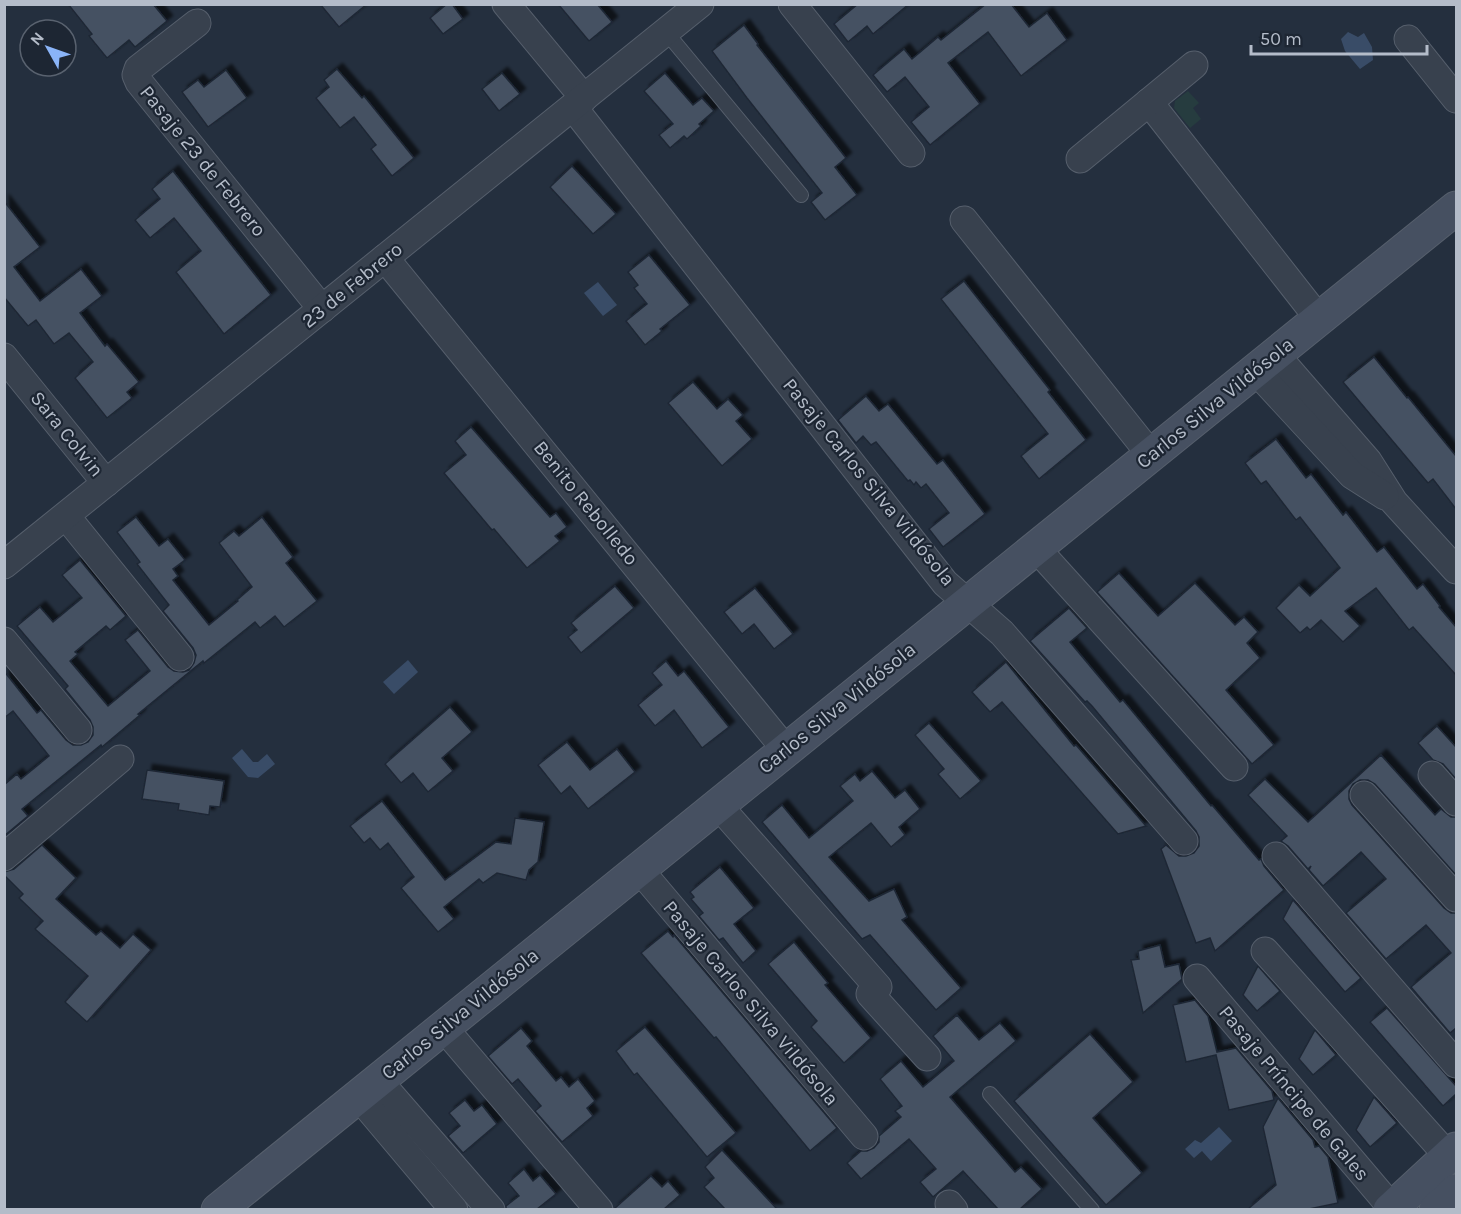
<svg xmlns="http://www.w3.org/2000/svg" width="1461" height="1214" font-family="Karla,sans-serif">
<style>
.green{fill:#263c3f}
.water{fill:#394c67}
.building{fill:#455162;stroke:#1f2835;stroke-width:1.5;filter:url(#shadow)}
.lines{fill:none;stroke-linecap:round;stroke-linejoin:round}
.lane-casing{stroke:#565f6c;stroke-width:16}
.street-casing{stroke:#565f6c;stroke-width:29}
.secondary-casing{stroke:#565f6c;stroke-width:35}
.lane{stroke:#38414e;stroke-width:14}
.street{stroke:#38414e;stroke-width:27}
.secondary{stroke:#465061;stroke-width:33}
.labels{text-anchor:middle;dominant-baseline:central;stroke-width:4.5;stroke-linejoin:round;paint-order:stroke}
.street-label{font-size:20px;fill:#b4bcc9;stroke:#1d2633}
</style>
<defs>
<filter id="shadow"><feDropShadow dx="5.5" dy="-5.5" stdDeviation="1.5" flood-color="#0009"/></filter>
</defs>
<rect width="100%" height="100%" fill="#242f3e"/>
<path class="green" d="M1188 91 1199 103 1193 108 1201 119 1190 128 1174 108 1175 101Z"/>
<g class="water">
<path d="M1348 32 1358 37 1364 33 1372 47 1373 60 1360 69 1345 51 1341 39Z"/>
<path d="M598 282 617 305 603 316 584 293Z"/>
<path d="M408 660 418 672 394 694 383 682Z"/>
<path d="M242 749 253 762H258L267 754 275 764 258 778 248 777 232 758Z"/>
<path d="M1219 1127 1232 1141 1211 1161 1202 1151 1194 1158 1185 1149 1195 1140 1201 1143Z"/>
</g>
<g class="building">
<path d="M68 4H153L167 21 135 47 129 40 107 58 89 36 92 34Z"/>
<path d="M320 4H367L339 27Z"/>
<path d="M447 4H452L463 19 443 34 430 18Z"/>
<path d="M558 4H597L612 22 589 41Z"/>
<path d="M858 4H909L873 34 867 26 848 42 834 24Z"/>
<path d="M986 4H1011L1029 27 1047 13 1067 40 1021 76 988 32 948 63 980 104 930 145 911 122 929 107 905 77 887 92 873 75 904 49 912 59 938 37 941 40Z"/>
<path d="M744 25 758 44 757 45 846 158 835 167 857 195 825 220 811 202 822 193 747 98 712 51Z"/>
<path d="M337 69 362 98 364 96 414 158 392 176 371 149 376 145 354 117 340 128 316 98 329 87 324 80Z"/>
<path d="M226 70 247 98 208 127 182 92 198 80 204 87Z"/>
<path d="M502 73 520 94 499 111 482 89Z"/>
<path d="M665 73 693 105 702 98 714 111 699 124 701 126 687 139 684 136 670 148 659 135 673 124 644 91Z"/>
<path d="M572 166 616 214 593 234 550 187Z"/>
<path d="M173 171 271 295 224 334 176 272 201 251 174 218 150 238 135 220 160 199 152 189Z"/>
<path d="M4 201 40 247 14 267 40 301 81 269 102 296 80 313 105 346 107 344 139 382 127 392 132 398 107 418 75 378 93 362 69 333 54 344 36 320 28 326 4 297Z"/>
<path d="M649 255 690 305 660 329 662 331 645 345 626 321 647 304 634 288 638 285 628 272Z"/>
<path d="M964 281 1050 390 1048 392 1086 440 1039 479 1021 456 1048 434 941 299Z"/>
<path d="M1374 357 1407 398 1408 397 1456 456V509L1433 479 1428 483 1343 382Z"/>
<path d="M693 382 717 409 728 399 743 415 736 421 752 439 722 466 668 403Z"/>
<path d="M866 396 879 411 888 404 937 464 943 460 985 514 943 547 929 529 949 513 926 484 921 488 916 482 914 485 910 480 908 481 876 442 871 445 863 436 856 443 838 420Z"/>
<path d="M471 427 550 517 556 513 567 527 555 536 560 541 527 568 494 529 492 530 444 473 466 455 455 441Z"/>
<path d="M1276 439 1306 478 1311 474 1343 515 1346 512 1377 552 1384 547 1417 589 1423 584 1440 606 1439 607 1456 627V675L1413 627 1409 630 1376 588 1345 611 1360 626 1343 642 1321 620 1310 630 1307 627 1300 633 1276 608 1299 585 1310 596 1340 568 1300 517 1296 520 1266 481 1261 484 1245 463Z"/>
<path d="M136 517 159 546 168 539 185 560 173 569 178 576 173 580 209 625 238 601 237 600 252 587 219 543 234 531 239 536 262 517 293 557 286 563 317 601 284 627 275 616 260 628 255 622 204 663 203 661 138 714 140 715 102 747 101 745 22 809 28 816 4 836V785L17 774 21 779 49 756 13 711 4 718V671L37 713 41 710 66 740 73 745H81L88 742 93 735V727L90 720 65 689 68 686 17 626 40 607 53 622 82 598 62 575 80 560 126 616 110 630 106 626 75 652 78 654 70 661 108 706 150 671 125 640 138 630 168 667 174 671 183 672 189 670 194 663 196 655 193 648 163 611 169 605 137 564 140 562 117 532Z"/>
<path d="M1119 573 1158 616 1195 583 1235 625 1244 617 1258 632 1247 643 1260 658 1226 690 1274 745 1252 764 1097 592Z"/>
<path d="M615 586 634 608 581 653 568 637 577 630 571 623Z"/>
<path d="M755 588 793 634 774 649 754 624 742 634 724 612Z"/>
<path d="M1069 608 1087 628 1070 642 1120 702 1123 700 1211 806 1212 805 1259 860 1261 859 1264 866 1284 890 1215 951 1210 938 1196 943 1161 849 1166 845 1179 856H1186L1194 853 1199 846V837L1196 831 1092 706 1087 701 1085 702 1030 641Z"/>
<path d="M666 661 678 676 684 671 729 727 702 748 674 710 655 726 638 705 662 685 652 673Z"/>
<path d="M1006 662 1074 746 1076 745 1146 826 1118 834 1002 702 990 712 972 692Z"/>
<path d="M450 707 472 732 442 758 453 771 428 792 413 773 401 783 385 764Z"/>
<path d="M929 723 981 781 960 799 938 774 944 769 915 735Z"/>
<path d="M1437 726 1456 747V779L1443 764 1433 760 1418 743Z"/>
<path d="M567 742 590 770 617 749 635 772 588 809 570 786 561 794 538 765Z"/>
<path d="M1381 755 1435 815 1441 809 1451 817H1456V875L1375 784 1368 780H1360L1353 784 1349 791V799L1352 805 1444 908 1451 913H1456V1028L1450 1033 1411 987 1451 953 1426 925 1386 959 1346 913 1386 879 1361 852 1323 886 1309 870 1311 866 1308 869 1288 846 1281 841 1287 836 1248 795 1265 779 1308 822Z"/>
<path d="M147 770 224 781 220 807 210 806 209 815 178 810 179 804 142 799Z"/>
<path d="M872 771 895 798 905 790 920 809 899 827 905 835 891 847 871 823 829 857 869 901 894 889 907 917 902 920 961 988 936 1010 870 935 862 939 762 822 782 805 809 838 853 801 840 786 855 774 860 781Z"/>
<path d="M382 801 445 880 496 842 511 844 515 818 544 822 538 862 529 870 526 880 497 873 483 883 479 879 444 907 454 919 438 932 401 888 414 877 388 843 380 850 370 838 364 843 350 826Z"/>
<path d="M42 845 76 878 56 899 96 935 101 931 120 948 133 934 151 950 87 1022 65 1002 88 976 35 929 43 921 19 898 23 894 4 875V872L14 869Z"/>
<path d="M720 867 754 908 734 924 756 951 743 963 723 938 719 940 699 916 703 913 691 899 694 897 690 892Z"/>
<path d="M1293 900 1361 978 1345 992 1283 919Z"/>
<path d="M668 931 673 937 674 935 837 1128 810 1151 716 1037 714 1038 641 953Z"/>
<path d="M794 942 828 983 825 985 871 1038 844 1063 811 1027 817 1021 768 964Z"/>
<path d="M1160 945 1165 967 1179 964 1182 979 1143 1013 1131 960 1139 959 1138 951Z"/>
<path d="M1258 966 1280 991 1257 1011 1243 995Z"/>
<path d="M1195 1000 1208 1016 1217 1052 1236 1048 1272 1091 1274 1100 1229 1110 1216 1055 1186 1062 1173 1005Z"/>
<path d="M1387 1008 1456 1086V1094L1443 1106 1370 1022Z"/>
<path d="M957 1015 979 1040 1000 1023 1016 1041 950 1097 1015 1172 1021 1167 1042 1189 1020 1209H998L963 1171 933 1197 920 1182 936 1169 909 1139 861 1179 847 1163 861 1151H867L874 1148 879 1142V1136L901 1117 895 1111 902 1106 880 1079 901 1061 923 1087 954 1061 933 1036Z"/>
<path d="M645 1027 736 1133 707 1157 637 1073 634 1075 616 1051Z"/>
<path d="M521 1028 532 1041 527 1046 556 1081 561 1077 569 1087 578 1079 595 1101 587 1108 593 1116 562 1142 535 1111 541 1106 518 1079 512 1084 488 1056Z"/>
<path d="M1315 1030 1336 1055 1313 1075 1299 1059Z"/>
<path d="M1090 1034 1133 1082 1093 1118 1142 1173 1106 1205 1014 1101Z"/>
<path d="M1374 1097 1397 1123 1370 1147 1356 1130Z"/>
<path d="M1278 1098 1313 1140 1315 1147 1319 1146 1328 1157 1338 1203 1309 1209H1248L1276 1185 1263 1127Z"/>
<path d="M465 1100 474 1111 482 1105 497 1124 463 1153 448 1136 460 1126 449 1113Z"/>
<path d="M722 1150 777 1209H725L704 1187 714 1178 705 1167Z"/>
<path d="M524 1169 533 1181 540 1175 556 1194 537 1209H506V1206L519 1196 508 1183Z"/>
<path d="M651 1176 662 1187 668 1181 680 1195 664 1209H614Z"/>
</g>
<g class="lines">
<g class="lane-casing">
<g id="lane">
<path d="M666 32 801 195"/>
<path d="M990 1094 1092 1210"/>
</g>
</g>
<g class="street-casing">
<g id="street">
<path d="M506 4 584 98"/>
<path d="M792 4 911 153"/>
<path d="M197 23 138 69 136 75 139 82 322 309"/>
<path d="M1408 39 1456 99"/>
<path d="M1149 102 1319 319"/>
<path d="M573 107 945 583 1002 633 1184 841"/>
<path d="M1080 159 1194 65"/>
<path d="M964 220 1151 455"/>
<path d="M385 258 786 750"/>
<path d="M1275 354 1368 461 1394 502 1456 570"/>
<path d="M4 357 106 483"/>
<path d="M1255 370 1352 475 1385 496"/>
<path d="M66 516 180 657"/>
<path d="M1036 548 1234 767"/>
<path d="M4 565 700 4"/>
<path d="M4 641 78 730"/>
<path d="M1432 775 1456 802"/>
<path d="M1364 795 1456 898"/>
<path d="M718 805 878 987 870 994 927 1057"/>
<path d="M1276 856 1456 1064"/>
<path d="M4 857 120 759"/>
<path d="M639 869 864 1136"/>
<path d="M1265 951 1448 1156"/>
<path d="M1197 978 1392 1208"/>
<path d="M443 1027 599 1210"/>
<path d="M378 1080 491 1210"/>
<path d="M358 1096 454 1210"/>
<path d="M949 1204 954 1210"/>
</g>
</g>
<g class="secondary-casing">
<g id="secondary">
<path d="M218 1210 1456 208"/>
<path d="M1390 1210 1456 1149"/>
<path d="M1436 1210 1456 1191"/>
</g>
</g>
<use href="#lane" class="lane"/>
<use href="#street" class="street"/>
<use href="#secondary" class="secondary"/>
</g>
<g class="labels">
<g class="street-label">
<text transform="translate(203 161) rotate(51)">Pasaje 23 de Febrero</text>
<text transform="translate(352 285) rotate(-39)">23 de Febrero</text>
<text transform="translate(1215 403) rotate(-39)">Carlos Silva Vildósola</text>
<text transform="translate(67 434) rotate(51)">Sara Colvin</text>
<text transform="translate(869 482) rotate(51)">Pasaje Carlos Silva Vildósola</text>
<text transform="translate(586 503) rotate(51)">Benito Rebolledo</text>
<text transform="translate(837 708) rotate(-39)">Carlos Silva Vildósola</text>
<text transform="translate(751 1003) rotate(50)">Pasaje Carlos Silva Vildósola</text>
<text transform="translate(460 1014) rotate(-39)">Carlos Silva Vildósola</text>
<text transform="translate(1294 1093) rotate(50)">Pasaje Príncipe de Gales</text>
</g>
</g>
<rect width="1461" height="1214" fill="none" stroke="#b4bcc9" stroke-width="12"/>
<g transform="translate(48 48) rotate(310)"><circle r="28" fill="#1d2633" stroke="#59626f" stroke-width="1.5"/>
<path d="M0-4.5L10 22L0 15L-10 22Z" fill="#8ab4f8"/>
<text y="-9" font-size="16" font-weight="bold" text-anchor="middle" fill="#b4bcc9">N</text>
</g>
<path d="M1251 45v9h176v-9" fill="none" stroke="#b4bcc9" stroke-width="3"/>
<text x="1260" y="45" font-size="18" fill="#b4bcc9" stroke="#1d2633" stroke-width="4.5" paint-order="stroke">50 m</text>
</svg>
